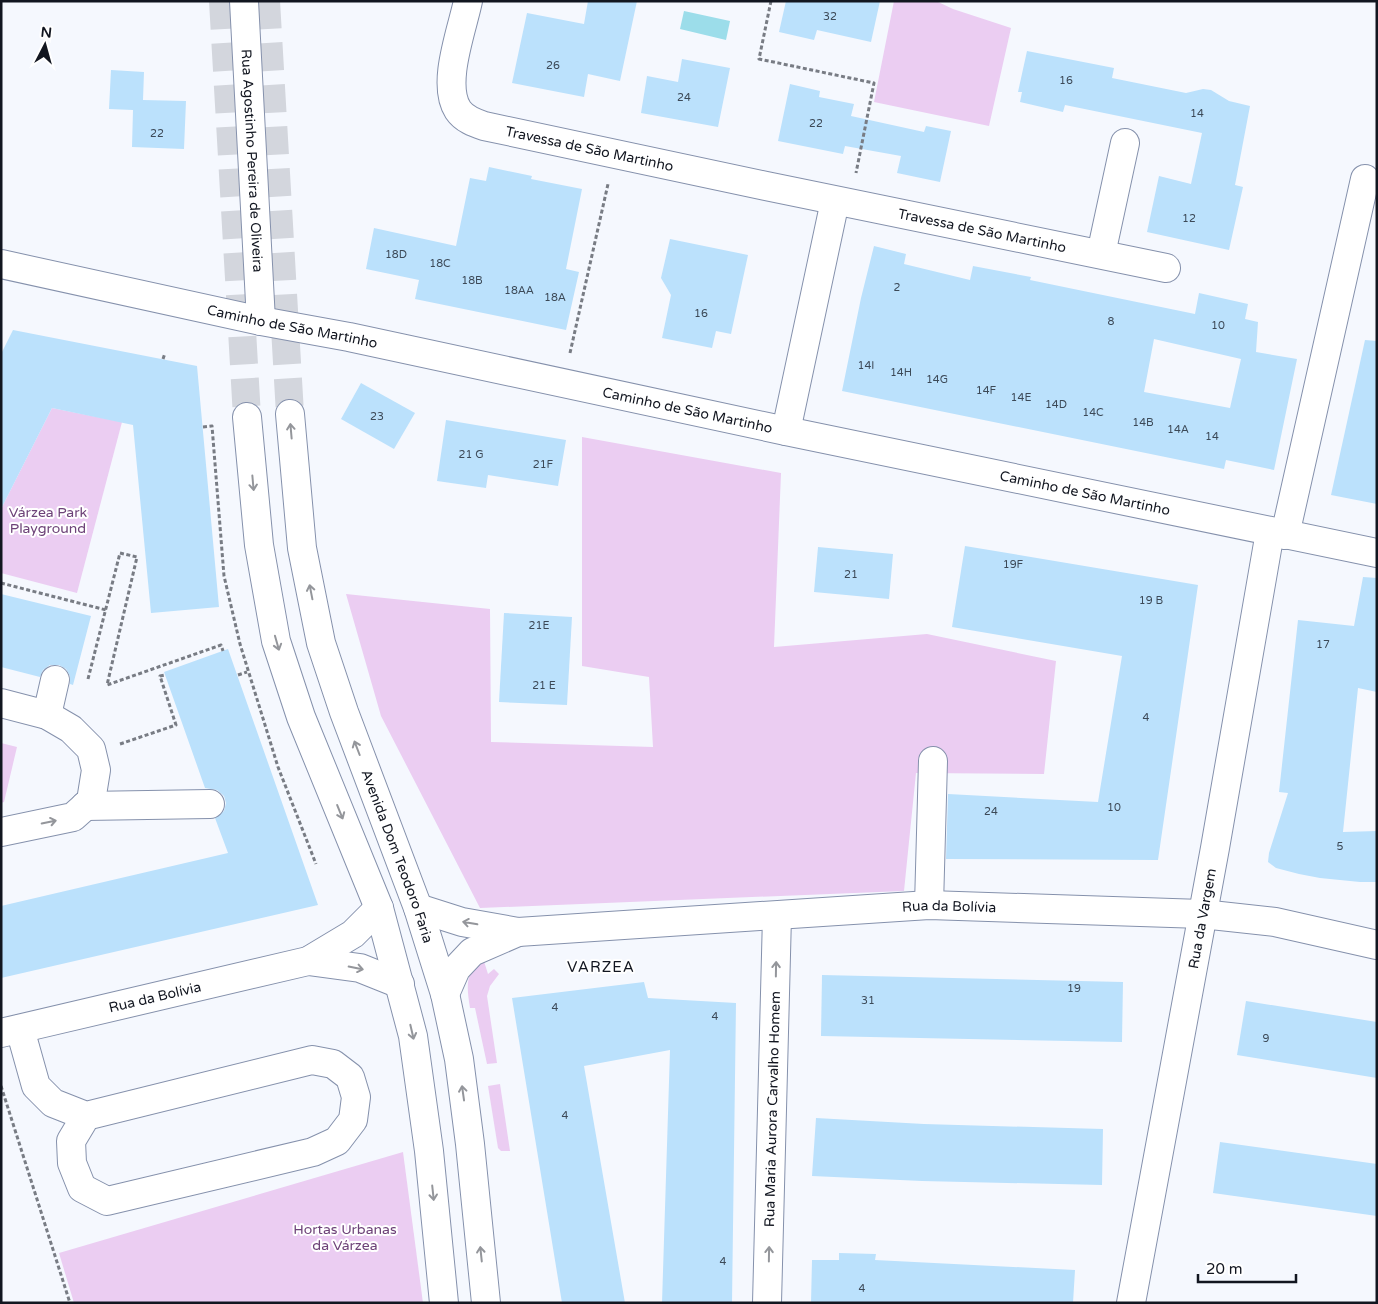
<svg xmlns="http://www.w3.org/2000/svg" width="1378" height="1304" font-family="'Varela Round',sans-serif">
<style>
.green{fill:#ebcdf2}
.water{fill:#9cddea}
.building{fill:#bbe1fc;fill-rule:evenodd}
.lines{fill:none;stroke-linecap:round;stroke-linejoin:round}
.major-tunnel{stroke:#d3d6dd;stroke-width:28;stroke-dasharray:28 14;stroke-linecap:butt}
.minor-casing{stroke:#8591ac;stroke-width:30}
.major-casing{stroke:#8591ac;stroke-width:30}
.path{stroke:#787c84;stroke-width:3;stroke-dasharray:4 2.5;stroke-linecap:butt}
.minor{stroke:#fff;stroke-width:28}
.major{stroke:#fff;stroke-width:28}
.oneway{stroke:#94969b}
.labels{text-anchor:middle;dominant-baseline:central;stroke-width:4;stroke-linejoin:round;paint-order:stroke}
.number-label{font-size:11px;fill:#3c4957}
.street-label{font-size:14px;fill:#121620;stroke:#fff}
.park-label{font-size:14px;fill:#6d4278;stroke:#fff}
.neighbourhood-label{font-size:15px;letter-spacing:1px;fill:#121620;stroke:#fff}
</style>
<rect width="100%" height="100%" fill="#f5f8fe"/>
<g class="green">
<path d="M894 1H936L953 9 1011 28 989 126 874 102Z"/>
<path d="M52 408 122 422 77 593 1 573V509Z"/>
<path d="M582 437 781 473 774 647 927 634 1056 661 1044 774 916 773 904 891 480 908 381 716 346 594 490 609 491 742 653 747 649 677 582 666Z"/>
<path d="M1 743 17 747 4 802 1 803Z"/>
<path d="M482 955 488 974 494 969 499 974 490 986 487 996 497 1063 487 1064 475 1008H470C466 983 466 975 482 955Z"/>
<path d="M500 1084 510 1151H501L498 1148 488 1086Z"/>
<path d="M403 1152 423 1303H74L59 1253Z"/>
</g>
<path class="water" d="M684 11 730 21 726 40 680 29Z"/>
<g class="building">
<path d="M588 1H637L620 81 588 74 584 97 512 83 527 13 584 24Z"/>
<path d="M786 1H880L871 42 817 30 814 40 779 32Z"/>
<path d="M1027 51 1114 68 1112 78 1186 93 1203 89 1211 90 1229 101 1250 106 1235 185 1243 187 1229 250 1147 232 1159 176 1191 184 1202 133 1065 105 1063 112 1020 102 1022 92H1018Z"/>
<path d="M682 59 730 68 718 127 641 113 647 76 678 82Z"/>
<path d="M111 70 144 72 143 100 186 101 184 149 132 147 133 110 109 109Z"/>
<path d="M790 84 820 91 819 97 854 104 851 116 924 132 926 126 951 131 940 182 897 173 901 156 845 146 843 154 778 141Z"/>
<path d="M489 167 532 176 531 179 582 189 566 269 579 272 566 330 415 299 419 280 366 269 374 228 456 246 470 178 486 181Z"/>
<path d="M670 239 748 255 731 334 716 331 712 348 662 338 671 295 661 278Z"/>
<path d="M874 246 906 254 904 264 970 280 973 266 1031 277 1030 280 1195 314 1199 293 1248 304 1245 319 1258 322 1256 352 1297 359 1274 470 1226 460 1224 469 842 391 861 298ZM1154 339 1241 359 1230 408 1144 392Z"/>
<path d="M13 330 197 366 219 607 151 613 133 425 52 408 1 509V354Z"/>
<path d="M1365 340 1377 341V504L1331 495Z"/>
<path d="M361 383 415 413 394 449 341 419Z"/>
<path d="M446 420 566 440 558 486 488 475 486 488 437 481Z"/>
<path d="M965 546 1198 585 1158 860 946 859 948 794 1098 802 1122 656 952 627Z"/>
<path d="M818 547 893 554 889 599 814 592Z"/>
<path d="M1363 577 1377 578V692L1358 688 1343 832 1377 831V882H1360L1320 878 1299 874 1276 868 1268 862 1269 853 1288 793 1279 792 1298 620 1354 626Z"/>
<path d="M1 594 91 616 73 685 70 684V676L66 669 59 665H50L43 670 40 677 1 667Z"/>
<path d="M504 613 572 617 567 705 499 702Z"/>
<path d="M228 649 318 905 1 978V906L228 853 215 818 224 811 226 803 224 796 217 790 205 788 164 672Z"/>
<path d="M822 975 1123 982 1122 1042 821 1036Z"/>
<path d="M644 982 648 998 736 1003 732 1303H662L670 1050 584 1066 625 1303H562L512 998Z"/>
<path d="M1246 1001 1377 1022V1078L1237 1055Z"/>
<path d="M816 1118 924 1124 1103 1129 1102 1185 922 1181 812 1176Z"/>
<path d="M1220 1142 1377 1164V1216L1213 1193Z"/>
<path d="M839 1253 876 1254 875 1260 1075 1270 1073 1303H811L812 1260H839Z"/>
</g>
<g class="lines">
<g class="major-tunnel">
<path d="M223 1 247 417"/>
<path d="M266 1 290 414"/>
</g>
<g class="minor-casing">
<g id="minor">
<path id="s1" d="M244 1 261 321"/>
<path id="s2" d="M468 1C462 30 441 84 458 110 464 119 475 123 484 126L766 186 1166 268"/>
<path d="M1101 254 1125 143"/>
<path d="M786 431 835 201"/>
<path d="M1285 535 1365 179"/>
<path d="M1 703 47 715 71 729 91 749 96 770 91 801 73 817 1 832"/>
<path d="M47 715 55 680"/>
<path d="M85 806 210 804"/>
<path d="M929 905 933 761"/>
<path id="s3" d="M418 908 462 922 518 932 929 905 1202 914 1275 922 1377 945"/>
<path d="M308 961 360 968 400 984"/>
<path d="M445 994 456 969 472 952 518 932"/>
<path d="M20 1029 36 1086 53 1103 86 1116 71 1141 72 1163 82 1188 107 1201 313 1152 337 1141 353 1120 356 1097 350 1077 333 1064 312 1060 86 1116"/>
<path id="s4" d="M1 1033 308 961 353 934 379 908"/>
<path id="s5" d="M767 1303 777 916"/>
<path id="s6" d="M1131 1303 1215 848 1270 532"/>
</g>
</g>
<g class="major-casing">
<g id="major">
<path id="s7" d="M1 264 261 321 349 337 786 431 1377 553"/>
<path id="s8" d="M290 414 302 548 321 643 344 712 418 908 445 994 459 1059 470 1144 486 1303"/>
<path d="M247 417 259 545 276 641 301 717 379 908 413 1036 429 1151 444 1303"/>
</g>
</g>
<g class="path">
<path d="M771 1 759 59 874 83 856 173"/>
<path d="M570 353 608 184"/>
<path d="M163 359 165 353"/>
<path d="M203 427 212 426 224 576 240 644 278 767 316 864"/>
<path d="M1 583 106 610"/>
<path d="M238 675 247 672"/>
<path d="M88 679 120 553 137 557 107 685 221 645 223 651"/>
<path d="M120 744 176 725 160 676 165 675"/>
<path d="M1 1086 70 1303"/>
</g>
<use href="#minor" class="minor"/>
<use href="#major" class="major"/>
</g>
<defs><path id="oneway-shaft" d="M-6 0H5M1.5-3L5.5 0L1.5 3" fill="none" stroke-width="1.6" stroke-linecap="round" stroke-linejoin="round" transform="scale(1.25)"/></defs>
<g class="oneway">
<use href="#oneway-shaft" transform="translate(291 431) rotate(-95)"/>
<use href="#oneway-shaft" transform="translate(253 483) rotate(85)"/>
<use href="#oneway-shaft" transform="translate(311 592) rotate(-101)"/>
<use href="#oneway-shaft" transform="translate(277 643) rotate(74)"/>
<use href="#oneway-shaft" transform="translate(357 748) rotate(-111)"/>
<use href="#oneway-shaft" transform="translate(340 812) rotate(68)"/>
<use href="#oneway-shaft" transform="translate(49 822) rotate(-12)"/>
<use href="#oneway-shaft" transform="translate(470 923) rotate(-170)"/>
<use href="#oneway-shaft" transform="translate(356 968) rotate(11)"/>
<use href="#oneway-shaft" transform="translate(776 969) rotate(-89)"/>
<use href="#oneway-shaft" transform="translate(412 1032) rotate(77)"/>
<use href="#oneway-shaft" transform="translate(463 1093) rotate(-98)"/>
<use href="#oneway-shaft" transform="translate(433 1193) rotate(84)"/>
<use href="#oneway-shaft" transform="translate(481 1254) rotate(-96)"/>
<use href="#oneway-shaft" transform="translate(769 1254) rotate(-89)"/>
</g>
<g class="labels">
<g class="number-label">
<text x="830" y="16">32</text>
<text x="553" y="65">26</text>
<text x="1066" y="80">16</text>
<text x="684" y="97">24</text>
<text x="1197" y="113">14</text>
<text x="816" y="123">22</text>
<text x="157" y="133">22</text>
<text x="1189" y="218">12</text>
<text x="396" y="254">18D</text>
<text x="440" y="263">18C</text>
<text x="472" y="280">18B</text>
<text x="897" y="287">2</text>
<text x="519" y="290">18AA</text>
<text x="555" y="297">18A</text>
<text x="701" y="313">16</text>
<text x="1111" y="321">8</text>
<text x="1218" y="325">10</text>
<text x="866" y="365">14I</text>
<text x="901" y="372">14H</text>
<text x="937" y="379">14G</text>
<text x="986" y="390">14F</text>
<text x="1021" y="397">14E</text>
<text x="1056" y="404">14D</text>
<text x="1093" y="412">14C</text>
<text x="377" y="416">23</text>
<text x="1143" y="422">14B</text>
<text x="1178" y="429">14A</text>
<text x="1212" y="436">14</text>
<text x="471" y="454">21 G</text>
<text x="543" y="464">21F</text>
<text x="1013" y="564">19F</text>
<text x="851" y="574">21</text>
<text x="1151" y="600">19 B</text>
<text x="539" y="625">21E</text>
<text x="1323" y="644">17</text>
<text x="544" y="685">21 E</text>
<text x="1146" y="717">4</text>
<text x="1114" y="807">10</text>
<text x="991" y="811">24</text>
<text x="1340" y="846">5</text>
<text x="1074" y="988">19</text>
<text x="868" y="1000">31</text>
<text x="555" y="1007">4</text>
<text x="715" y="1016">4</text>
<text x="1266" y="1038">9</text>
<text x="565" y="1115">4</text>
<text x="723" y="1261">4</text>
<text x="862" y="1288">4</text>
</g>
<g class="street-label">
<text stroke="none"><textPath href="#s2" startOffset="251">Travessa de São Martinho</textPath></text>
<text stroke="none"><textPath href="#s1" startOffset="160">Rua Agostinho Pereira de Oliveira</textPath></text>
<text stroke="none"><textPath href="#s2" startOffset="652">Travessa de São Martinho</textPath></text>
<text stroke="none"><textPath href="#s7" startOffset="298">Caminho de São Martinho</textPath></text>
<text stroke="none"><textPath href="#s7" startOffset="702">Caminho de São Martinho</textPath></text>
<text stroke="none"><textPath href="#s7" startOffset="1108">Caminho de São Martinho</textPath></text>
<text stroke="none"><textPath href="#s8" startOffset="458">Avenida Dom Teodoro Faria</textPath></text>
<text stroke="none"><textPath href="#s3" startOffset="535">Rua da Bolívia</textPath></text>
<text stroke="none"><textPath href="#s6" startOffset="391">Rua da Vargem</textPath></text>
<text stroke="none"><textPath href="#s4" startOffset="158">Rua da Bolívia</textPath></text>
<text stroke="none"><textPath href="#s5" startOffset="194">Rua Maria Aurora Carvalho Homem</textPath></text>
</g>
<g class="park-label">
<text x="48" y="512">Várzea Park<tspan x="48" dy="16">Playground</tspan></text>
<text x="345" y="1229">Hortas Urbanas<tspan x="345" dy="16">da Várzea</tspan></text>
</g>
<g class="neighbourhood-label">
<text x="601" y="967">VARZEA</text>
</g>
</g>
<rect width="1378" height="1304" fill="none" stroke="#121620" stroke-width="5"/>
<g transform="translate(45 45) rotate(6)" stroke="#ffffff" stroke-width="4" paint-order="stroke">
<path d="M0-4L9 19L0 12L-9 19Z" fill="#121620"/>
<text y="-8" font-size="14" font-weight="bold" text-anchor="middle" fill="#121620">N</text>
</g>
<path d="M1198 1274v8h98v-8" fill="none" stroke="#121620" stroke-width="2.5"/>
<text x="1206" y="1274" font-size="15" fill="#121620" stroke="#ffffff" stroke-width="4" paint-order="stroke">20 m</text>
</svg>
